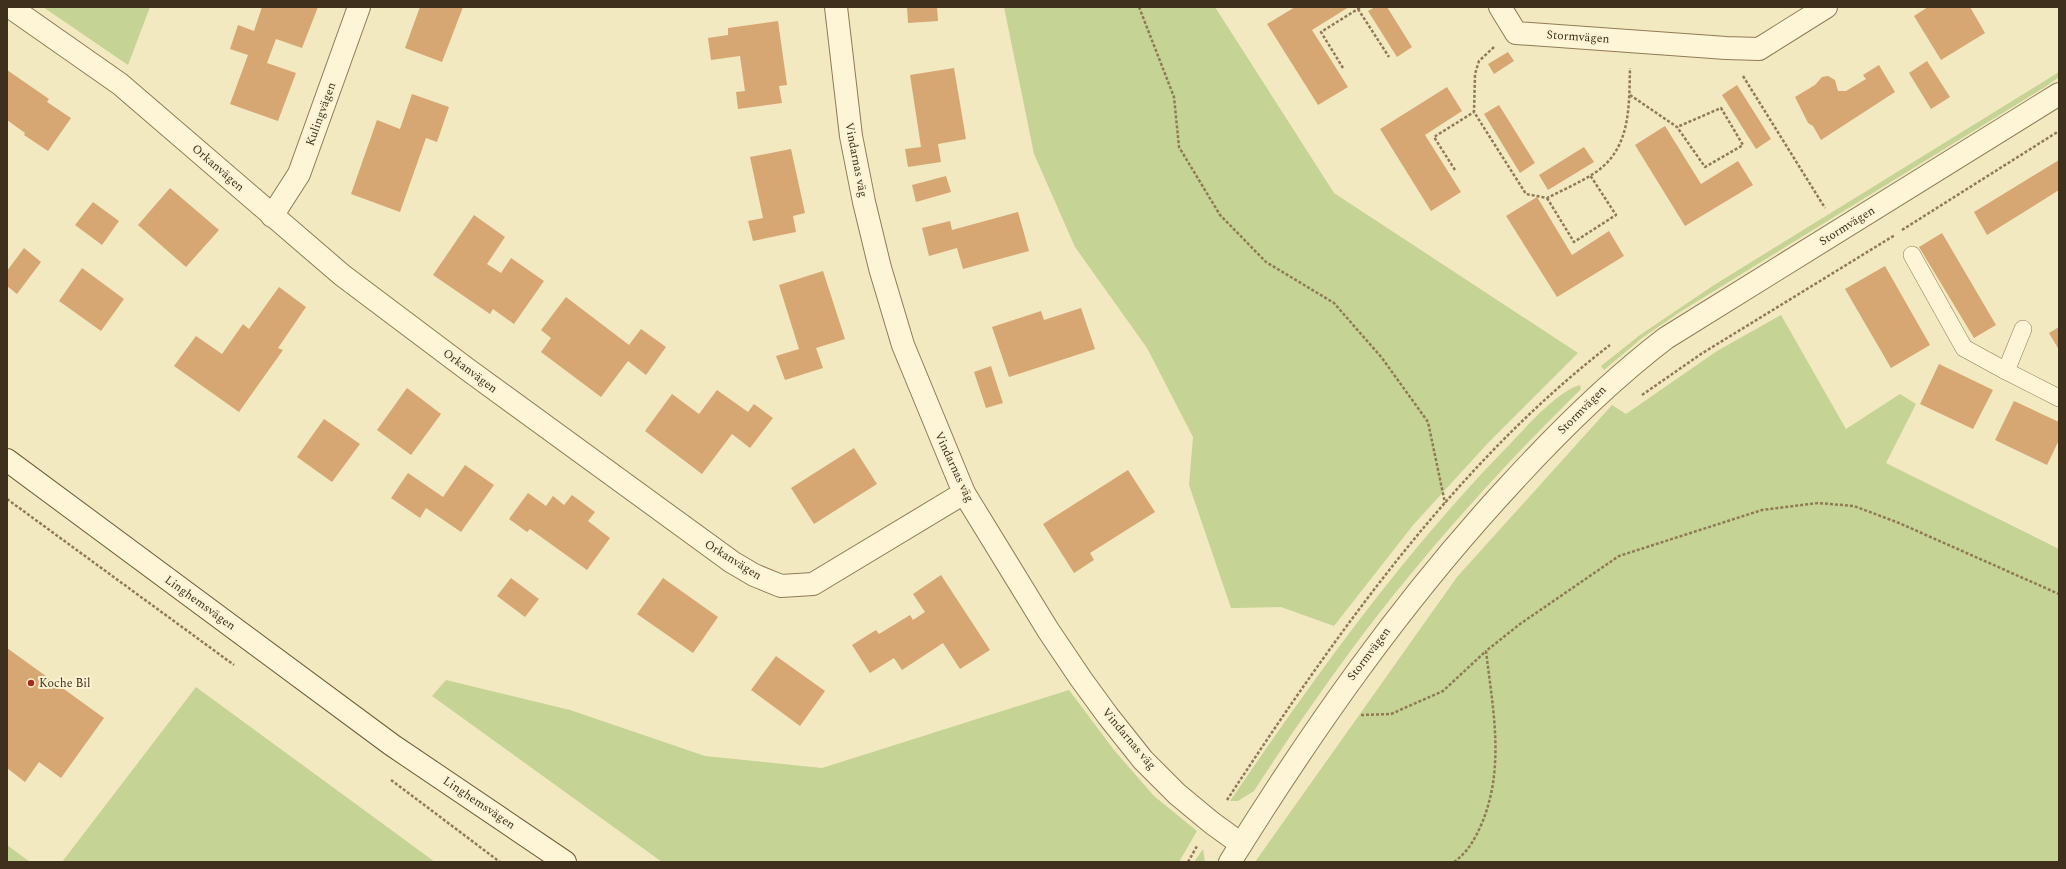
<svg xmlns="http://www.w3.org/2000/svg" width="2066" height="869" font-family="Spectral,serif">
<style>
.green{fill:#c5d394}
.building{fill:#d6a673}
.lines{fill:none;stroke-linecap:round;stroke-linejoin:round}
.service-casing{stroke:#907a56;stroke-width:18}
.minor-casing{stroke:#907a56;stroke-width:24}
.secondary-casing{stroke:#715b39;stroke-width:24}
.path{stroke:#907a56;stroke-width:2.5;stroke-dasharray:3 2;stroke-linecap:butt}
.service{stroke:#fdf5d6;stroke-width:17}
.minor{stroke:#fdf5d6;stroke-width:22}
.secondary{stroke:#fdf5d6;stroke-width:22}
.poi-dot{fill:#a62b1e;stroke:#faf2d2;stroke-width:1.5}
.labels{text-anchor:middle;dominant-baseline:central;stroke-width:4;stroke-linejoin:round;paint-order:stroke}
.street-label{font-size:12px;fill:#3e301c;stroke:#faf2d2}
.poi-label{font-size:12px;fill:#3e301c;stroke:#faf2d2;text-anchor:start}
</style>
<rect width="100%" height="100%" fill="#f3e9c1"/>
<g class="green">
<path d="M43 7H150L128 65Z"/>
<path d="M1004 7H1215L1334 193 1578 353 1488 443 1414 524 1334 626 1281 607 1231 608 1189 485 1193 437 1147 348 1075 247 1034 154Z"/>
<path d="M2059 72V77L2045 87 1680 312 1642 338 1604 370 1601 366 1640 335 1714 285Z"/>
<path d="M1781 315 1846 429 1900 394 1916 404 1886 463 2059 549V862H1255L1457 577 1612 405 1626 414 1717 351Z"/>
<path d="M1580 385 1581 389C1499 470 1421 556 1352 649 1318 695 1285 743 1254 791L1238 801H1230C1316 675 1404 552 1511 443 1526 427 1559 390 1580 385Z"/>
<path d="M446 680 570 710 705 756 822 768 1069 690 1114 750 1154 796 1197 831 1179 862H662L432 696Z"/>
<path d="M196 687 435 862H62Z"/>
<path d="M7 845 30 862H7Z"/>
<path d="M1203 849 1205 862H1194Z"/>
</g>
<g class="building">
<path d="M262 7H318L302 48 276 39 267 63 296 73 278 121 230 104 248 55 230 49 238 25 254 31Z"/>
<path d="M420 7H463L442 62 405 48Z"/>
<path d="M907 7H937L938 21 908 23Z"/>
<path d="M1295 7H1349L1312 30 1348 87 1318 105 1267 24Z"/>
<path d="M1375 7H1387L1412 47 1397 57 1368 11Z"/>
<path d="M1928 7H1970L1985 33 1941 60 1914 16Z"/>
<path d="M778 21 787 85 779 86 782 103 738 109 736 92 745 91 740 56 711 60 708 38 728 35V28Z"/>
<path d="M1508 52 1514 61 1494 74 1488 64Z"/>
<path d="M1927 61 1950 97 1931 109 1909 73Z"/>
<path d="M1879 65 1895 92 1821 140 1813 126 1808 123 1795 97 1815 85 1822 77 1828 76 1835 80 1838 91H1846L1866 79 1863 75Z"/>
<path d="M954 68 966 139 938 144 941 162 908 167 905 149 921 147 910 75Z"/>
<path d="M7 70 49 99 47 102 71 118 48 151 24 135 25 133 7 120Z"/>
<path d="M1737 85 1771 139 1756 149 1722 95Z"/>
<path d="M1447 87 1462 111 1425 135 1461 192 1431 211 1380 129Z"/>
<path d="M412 94 449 107 437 142 426 138 400 212 351 194 377 120 400 129Z"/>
<path d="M1499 105 1535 163 1520 173 1484 114Z"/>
<path d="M1665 126 1701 184 1738 161 1753 185 1685 226 1635 145Z"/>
<path d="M1584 147 1594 162 1548 190 1539 175Z"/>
<path d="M791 149 805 213 793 216 796 232 753 241 748 221 763 218 750 157Z"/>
<path d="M2059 160V190L1987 235 1974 212Z"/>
<path d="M946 176 951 192 916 202 912 185Z"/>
<path d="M170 188 219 230 186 267 138 225Z"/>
<path d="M1537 197 1572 255 1609 231 1624 256 1557 297 1506 216Z"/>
<path d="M93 202 119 221 102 245 75 225Z"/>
<path d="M1018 212 1029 251 963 269 957 248 929 256 922 228 950 221 952 230Z"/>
<path d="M474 215 505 237 487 264 501 273 511 258 544 281 514 324 493 309 490 314 433 275Z"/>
<path d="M1942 233 1996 325 1974 338 1919 247Z"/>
<path d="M24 248 41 262 17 294 7 286V271Z"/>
<path d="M1885 266 1930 345 1891 368 1845 289Z"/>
<path d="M82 268 124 299 101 331 59 301Z"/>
<path d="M823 271 845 339 816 348 823 368 785 380 776 356 799 349 779 285Z"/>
<path d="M279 287 306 307 278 348 283 350 239 412 174 366 196 336 222 354 243 324 249 329Z"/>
<path d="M566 297 629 345 641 329 666 347 646 375 628 361 601 397 541 352 551 338 541 330Z"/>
<path d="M1081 308 1095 349 1009 377 992 327 1041 311 1044 320Z"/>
<path d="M2059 327V350L2049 333Z"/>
<path d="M1939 364 1993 390 1973 429 1920 404Z"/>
<path d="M991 366 1003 403 986 408 974 372Z"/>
<path d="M407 388 441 414 411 455 377 430Z"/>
<path d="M717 390 748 412 754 404 773 418 750 448 732 434 702 474 645 431 672 394 699 414Z"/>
<path d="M2014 401 2059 422V440L2047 465 1995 440Z"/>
<path d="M324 419 360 444 332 482 297 457Z"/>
<path d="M854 448 877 484 814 524 791 488Z"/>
<path d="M465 465 494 485 461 532 426 508 420 518 391 498 408 473 443 497Z"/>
<path d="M1128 470 1155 512 1090 553 1094 560 1074 573 1043 524Z"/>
<path d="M528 493 546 506 553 496 564 505 572 495 595 512 588 521 610 538 587 570 530 529 527 532 509 519Z"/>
<path d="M941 575 990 650 960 669 943 643 902 670 894 658 870 673 852 645 876 630 879 634 910 615 913 620 925 612 913 594Z"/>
<path d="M511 578 539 599 525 617 497 596Z"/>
<path d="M663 578 718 617 693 653 637 614Z"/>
<path d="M7 648 104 718 61 778 39 762 25 782 7 768Z"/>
<path d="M776 656 825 691 800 726 751 690Z"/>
</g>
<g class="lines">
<g class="service-casing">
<g id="service">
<path d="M1912 255 1964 348 2006 371"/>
<path d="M2023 329 2006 371 2059 398"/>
</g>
</g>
<g class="minor-casing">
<g id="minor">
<path d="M10 7 120 84 342 275 467 369 732 562 754 575 781 586 813 584 964 493"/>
<path d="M836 7 851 136 864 202 880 268 903 345 964 493 1048 630 1081 679 1108 716 1143 760 1177 794 1212 823 1241 844"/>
<path d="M1500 7 1516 33 1726 48 1759 49 1826 7"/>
<path d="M272 216 299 174 359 7"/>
<path d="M1230 862C1312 730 1401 603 1506 489 1556 434 1607 383 1666 338L2059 94"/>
</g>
</g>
<g class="secondary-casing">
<path id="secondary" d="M7 460 392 745 565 862"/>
</g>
<g class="path">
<path d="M1139 7 1174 97 1179 147 1220 215 1266 262 1334 303 1382 358 1428 422 1445 503"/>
<path d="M1358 9 1389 57"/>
<path d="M1494 47 1479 61 1475 74 1474 112 1526 194 1547 198C1563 190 1581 182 1596 172 1631 148 1629 106 1630 68"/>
<path d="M1343 68 1321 32 1361 7"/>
<path d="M1743 76 1825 208"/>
<path d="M1630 95 1677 127 1705 167 1743 145 1721 108 1677 127"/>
<path d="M1455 170 1434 137 1474 112"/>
<path d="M1547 198 1574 242 1616 215 1590 175"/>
<path d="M1902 230 2059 131"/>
<path d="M1642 395 1701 354 1895 235"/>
<path d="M7 499 234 665"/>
<path d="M1361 715 1391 714 1443 691 1486 651"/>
<path d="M391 780 500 862"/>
<path d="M1227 800C1334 637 1454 465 1610 345"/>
<path d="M1188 862 1197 846"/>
<path d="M1454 862C1468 852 1475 839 1482 823 1505 767 1493 710 1486 651L1520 624 1619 556 1762 510 1818 503 1854 506 1899 523 2059 594"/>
</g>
<use href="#service" class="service"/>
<use href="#minor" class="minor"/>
<use href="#secondary" class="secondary"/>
</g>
<circle class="poi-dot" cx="31" cy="683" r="4"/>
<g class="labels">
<g class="street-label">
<text transform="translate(1578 37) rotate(4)">Stormvägen</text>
<text transform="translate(321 114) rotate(-70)">Kulingvägen</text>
<text transform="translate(856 160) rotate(79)">Vindarnas väg</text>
<text transform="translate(218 168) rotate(41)">Orkanvägen</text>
<text transform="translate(1847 226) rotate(-32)">Stormvägen</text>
<text transform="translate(470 371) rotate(37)">Orkanvägen</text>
<text transform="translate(1582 410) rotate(-45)">Stormvägen</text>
<text transform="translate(954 467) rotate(65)">Vindarnas väg</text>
<text transform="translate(733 560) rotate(32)">Orkanvägen</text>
<text transform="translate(200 603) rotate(36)">Linghemsvägen</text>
<text transform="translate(1369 654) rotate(-53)">Stormvägen</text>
<text transform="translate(1129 739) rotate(50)">Vindarnas väg</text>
<text transform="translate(479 803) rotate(34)">Linghemsvägen</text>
</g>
<g class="poi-label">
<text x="39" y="683">Koche Bil</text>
</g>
</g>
<rect width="2066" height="869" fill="none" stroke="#3e301c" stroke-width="16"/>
</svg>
